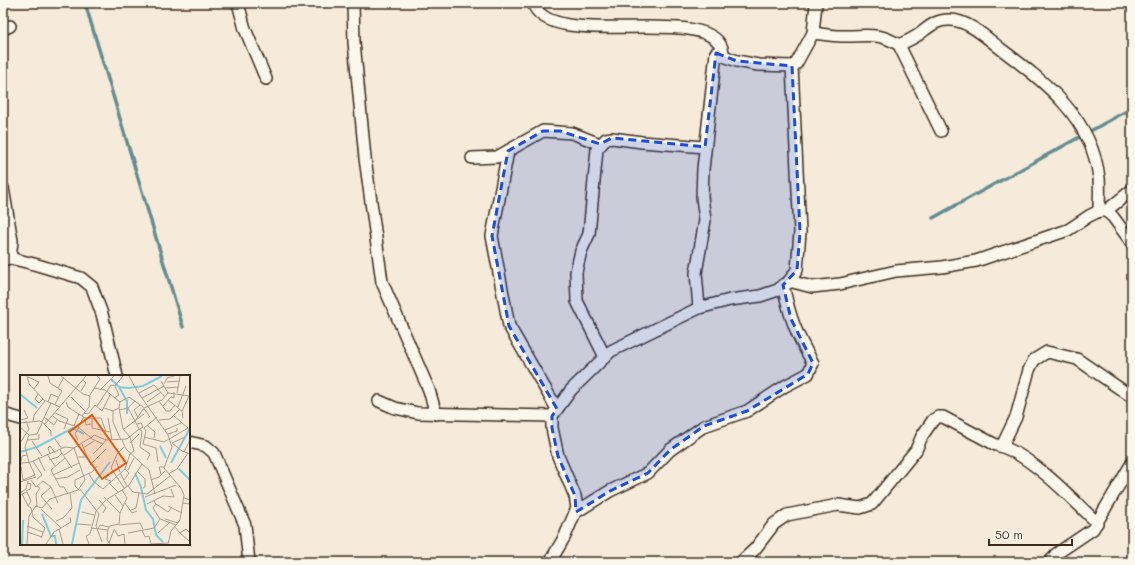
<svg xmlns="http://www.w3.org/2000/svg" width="1135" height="565" font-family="Mali,sans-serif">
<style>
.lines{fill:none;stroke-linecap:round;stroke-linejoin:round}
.stream{stroke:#648c91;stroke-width:3.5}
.street-casing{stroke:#3b2a1e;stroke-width:14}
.street{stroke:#fbf7ec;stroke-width:11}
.marked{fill:#1d4ed8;fill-opacity:0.2;stroke:#1d4ed8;stroke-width:3;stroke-dasharray:8 5;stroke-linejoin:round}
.inset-river{fill:none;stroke:#7fcddd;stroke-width:2}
.inset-road{fill:none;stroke:#ab9e8f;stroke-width:1}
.view{fill:#e8590c;fill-opacity:0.15;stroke:#e8590c;stroke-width:2}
.inset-edge{fill:none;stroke:#3b2a1e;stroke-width:2}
</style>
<rect width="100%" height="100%" fill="#f6ebda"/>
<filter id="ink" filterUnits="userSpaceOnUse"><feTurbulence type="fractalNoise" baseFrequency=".025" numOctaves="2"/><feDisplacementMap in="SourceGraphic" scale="8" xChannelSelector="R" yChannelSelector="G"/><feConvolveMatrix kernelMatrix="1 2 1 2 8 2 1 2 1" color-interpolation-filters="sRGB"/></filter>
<g filter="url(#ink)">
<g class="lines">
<g class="stream">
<path d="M85 3 183 327"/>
<path d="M933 218 1132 108"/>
</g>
<g class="street-casing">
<g id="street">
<path d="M238 3 245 29 266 79"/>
<path d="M353 3 354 42 365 158 382 282 429 390 436 414"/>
<path d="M533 3C549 54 714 0 723 52L716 53"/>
<path d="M3 29 10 26"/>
<path d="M813 33C823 34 832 36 841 36 863 37 879 31 899 45L941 131"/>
<path d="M899 45C905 42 912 39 918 35 928 28 936 19 950 20 968 20 987 38 1001 49 1046 83 1092 118 1099 178 1100 189 1099 200 1099 211"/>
<path d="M716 53 737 61 758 65 792 66"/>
<path d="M508 151 492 236 509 326 557 409"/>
<path d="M472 158 497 157 543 131 572 133 600 144"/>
<path d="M3 188 12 241 10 258"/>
<path d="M1106 211 1132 190"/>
<path d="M3 260 10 258 34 264 81 278 92 287 102 314 117 376"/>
<path d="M789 281 812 287 840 284 896 271 942 267 976 261 1068 230 1089 216 1099 211H1106L1113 217 1132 243"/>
<path d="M699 308 696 273 705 220 702 197 703 169 716 53"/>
<path d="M605 357 577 301 576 272 581 251 589 234 597 149 606 139 612 138 642 142 705 147"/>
<path d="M379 401 395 408 418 413 552 416"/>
<path d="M3 414 21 419"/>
<path d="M189 442 206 446 214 453 245 525 249 562"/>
<path d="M1002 446 1016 417 1029 370 1034 360 1047 352 1077 359 1132 397"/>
<path d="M576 512 610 491 648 473 670 450 704 426 747 411 785 386 808 374 813 363C796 334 790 318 783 285"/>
<path d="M550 562 565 536 577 508 575 496 558 456 552 428V416L571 390 611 351 699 308 730 300 760 296 778 290 783 285 788 283 797 270 800 232 792 66 796 64 813 33 816 3"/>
<path d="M741 562 755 549 774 524 787 515 838 505 860 508 872 504 916 450 922 436 933 420 938 417H943L996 445C1027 451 1075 501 1097 523"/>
<path d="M1050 562 1056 554 1093 529 1132 463"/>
</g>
</g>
<use href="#street" class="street"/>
</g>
</g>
<path class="marked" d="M716 53 737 61 792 66 800 232 797 270 783 285 791 319 813 363 808 374 747 411 704 426 670 450 648 473 610 491 576 512 575 496 558 456 552 428V416L557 409 509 326 492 236 508 151 543 131H560L600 144 612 138 705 147Z"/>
<g transform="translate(20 375)">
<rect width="170" height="170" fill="#f6ebda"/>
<path class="inset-river" d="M91 4 99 12 108 13 123 11 142 1M99 12 107 26V39M0 19 17 33M140 71 146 83M0 77 17 72 53 53 64 59M151 88 170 53M159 94 170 105M115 98 121 112 126 135 133 144 136 160 143 167M22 139 31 161H35L36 169M2 169 3 145M52 169 61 125 90 87"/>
<path class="inset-road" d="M7 1 9 9 24 25 40 32M28 1 30 8 42 16 35 29M41 1 63 19 70 21 69 32 62 41M109 1 117 16 148 60 152 72 144 93 161 113 164 120 160 145 151 156 148 169M8 2 19 7 14 14M141 6 148 18M147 7 160 6M144 9 147 3 154 1M38 13 44 2M74 13 85 15 100 27M145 13 159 12M80 15 94 1M61 16 66 8 63 5M119 18 134 10 145 22M157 18 160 1M18 19 15 24 19 28 23 24M70 20 80 4 77 1M51 22 65 36M94 23 99 20 95 11 103 1M122 23 144 11M148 25 162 36 163 43M139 26 146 36H150L155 30M28 27 31 19 38 22M46 27 48 32 65 43H81L86 57M127 27 141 17M77 31 91 10 95 11M143 31 151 22 154 23V17M158 32 166 11M84 33 93 36 99 33 100 27 109 22 123 32 130 42M108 33 115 46M99 35 108 33 115 26M93 36V47L101 65M162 36 169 21M35 38 48 44 44 54M64 38 68 39 75 30 82 36 90 20M33 41 39 46 58 52M24 42 34 50 37 45M64 42 58 52 71 63M118 42 114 35 120 30M137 42 124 53 126 56 123 69 136 73 138 87M65 43 66 50 71 49M72 43V53L90 57M88 43 92 65M0 45 8 43 4 35M139 45 150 44 160 34M13 47 14 40 25 26M22 47 31 28M0 48 20 46 25 49 66 1M24 49 31 56V61M117 49 121 48 123 52 120 54M127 50 135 57 134 63M54 51 59 39M0 52 9 60 17 59 22 48M104 54 124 39M119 54 122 56 120 72 130 79 127 85M145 55 161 48M148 59 157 56V53M124 62 144 67 168 53 154 41M71 63 74 60 86 65M35 64 42 74M7 65 19 64V59M58 65 55 59 59 52M12 66 22 81M0 68 9 54 6 46M110 68 119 59M152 68 162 76 170 79M152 68 165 62M104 72 97 79 91 93 104 113M63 73 74 66M40 75 45 83 31 95 40 112H44L48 119M164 77 170 65M27 79 35 91M30 79 28 73 30 71 35 78M73 79 83 69M44 80 54 73M18 82 25 96M58 82H67L62 69M45 83 52 93M29 85 38 82 42 78M96 85 100 97M13 86 22 100 17 104M9 87 5 72 9 60M1 88 2 81 7 80M122 89 129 95 135 119M70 90 86 74M0 91 2 88 11 87 45 72 54 73 70 63 83 69 86 65 107 64 119 54 115 46 124 33 142 25 148 18 170 21M1 91 3 105 10 102 15 100 9 87M108 95 114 83M117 96 125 104V112L123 113M100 98 107 111M69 99 74 107 83 114 105 94 110 79 114 76 110 62 103 54 99 33M141 99 139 92H144M148 99 157 94 168 78M33 100 59 88M35 104 48 102 60 95M11 105 16 112 23 106 31 112 21 121 32 134M104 105 109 98 105 94M131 105 139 102 145 96M91 106 85 104 92 96M0 107 16 102M89 108 99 118M17 111 20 113 16 119 17 131M108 111 113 117 127 119 150 101M31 112 38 128M60 114 79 139 76 151 82 167M59 115 55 111V105L72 97 77 91M6 116 10 114 11 109 7 108M0 118 6 114 8 106M2 119 8 131M0 120 7 117 11 126 8 131 11 133M95 120 103 131M84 122 100 138M125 122 156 110M79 125 86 133 83 138M134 126 136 129 133 133 140 144 156 150M105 128 112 138 117 136M163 128 169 129 170 125 164 123M127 129 143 121 154 122 151 114M136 129 148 137 152 132M148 131 162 138M11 133 13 142 25 153 21 163M21 134 41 153 34 157 26 169M111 135 116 133 119 118M62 137 74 140M145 144 158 148M36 146 43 143 52 133 50 118M57 149 71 150M99 150 120 148 123 154M7 151 23 157M155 152 160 158 166 154 169 157M41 153 51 147 50 142M71 153 88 155M39 154 43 169M78 154 80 150 89 152M94 154 98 161 104 159 105 169M122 155 125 162 129 161 131 169 148 168M7 157 22 162M108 158 134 153 140 144M138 158 149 148M160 158 169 166M89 168 94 155M7 169 9 141 16 131 22 133 30 124 58 115 65 105 54 73M69 169 66 161 70 159 76 136 86 125 102 115M90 169 87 165 88 154 90 151 99 149 100 138 107 123 102 115 109 110 122 89 106 74 102 65"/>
<path class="view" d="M72 40 106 88 82 104 49 57Z"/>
<rect width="170" height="170" class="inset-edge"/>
</g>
<rect width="1135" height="565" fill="none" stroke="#fbf7ec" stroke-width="16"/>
<rect x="8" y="8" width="1119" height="549" fill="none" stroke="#3b2a1e" stroke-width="1.5" filter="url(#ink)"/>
<path d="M989 539v6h83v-6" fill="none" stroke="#3b2a1e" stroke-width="2"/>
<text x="995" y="539" font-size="12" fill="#3b2a1e" stroke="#fbf7ec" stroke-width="3" paint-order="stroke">50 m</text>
</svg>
